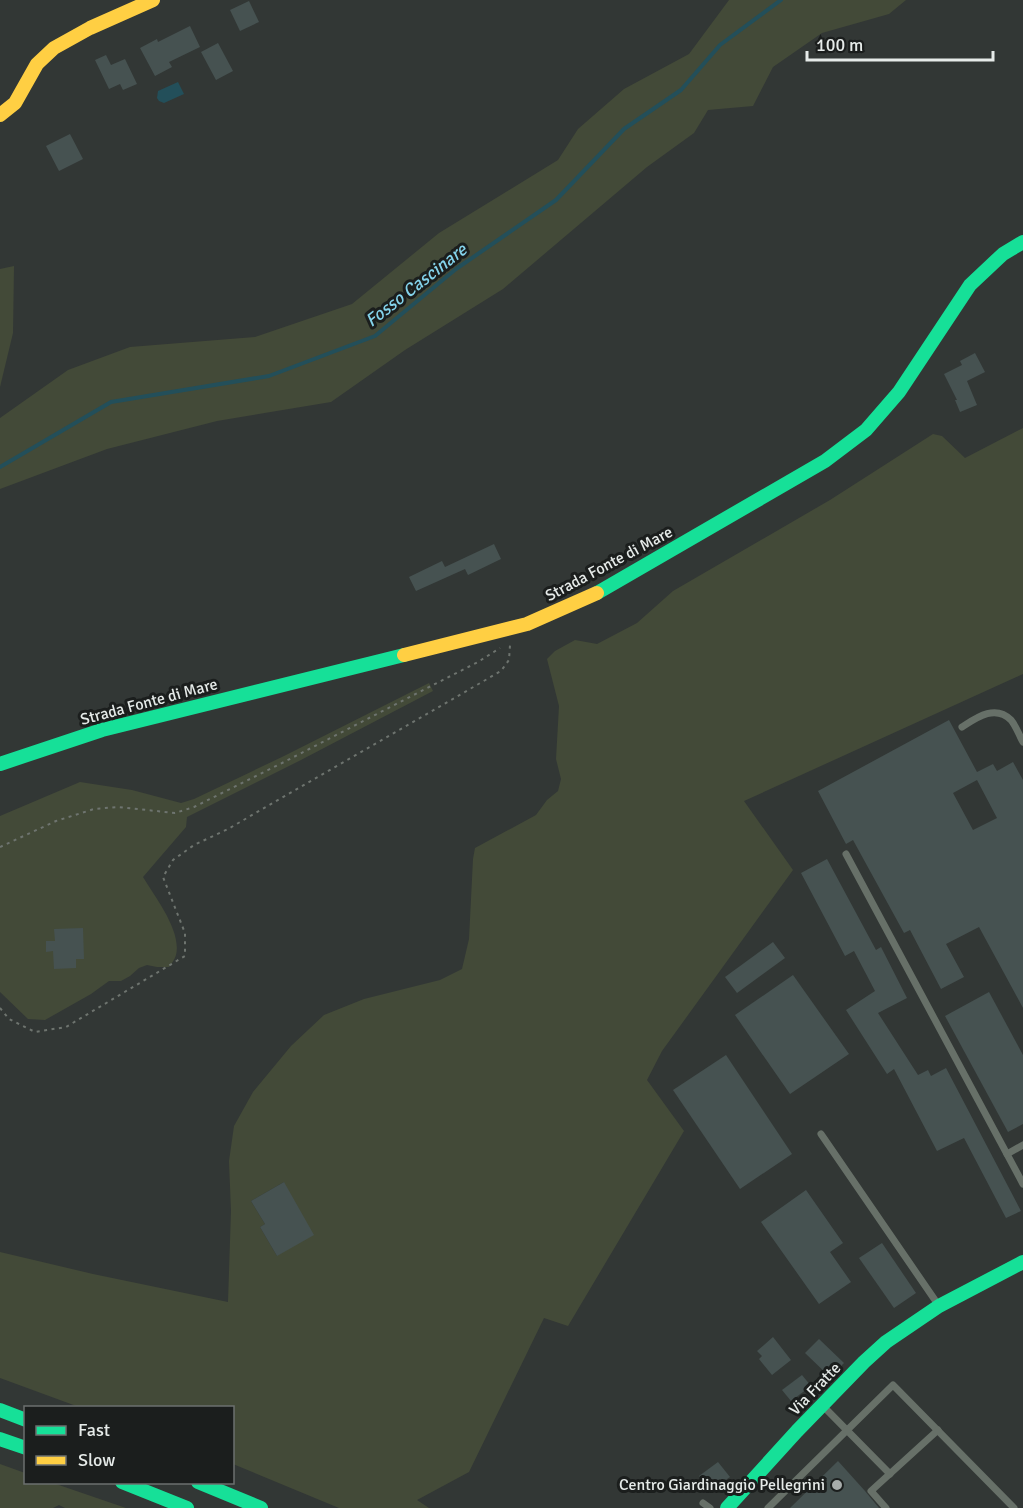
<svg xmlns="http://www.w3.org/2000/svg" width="1023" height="1508" font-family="Signika,sans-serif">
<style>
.green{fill:#434a38;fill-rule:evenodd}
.water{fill:#234f5a}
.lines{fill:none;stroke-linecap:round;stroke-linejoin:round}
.stream{stroke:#234f5a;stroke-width:4}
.building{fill:#465251;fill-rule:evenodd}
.path{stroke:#6e746f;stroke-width:2;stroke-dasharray:3 4.5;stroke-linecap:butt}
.lane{stroke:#677068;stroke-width:7}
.fast{stroke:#16e098;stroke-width:14}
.slow{stroke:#ffcf43;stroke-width:14}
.poi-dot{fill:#a7acaa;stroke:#1b1e1d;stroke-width:2}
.labels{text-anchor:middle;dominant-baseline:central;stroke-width:6;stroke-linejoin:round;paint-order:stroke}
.street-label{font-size:16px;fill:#e6ebe9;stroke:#1b1e1d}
.poi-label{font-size:16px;fill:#e6ebe9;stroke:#1b1e1d;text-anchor:end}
.water-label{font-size:18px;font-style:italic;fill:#84d3eb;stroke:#1b1e1d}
</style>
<rect width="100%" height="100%" fill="#323735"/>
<g class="green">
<path d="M729 0H906L889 14 822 33 773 67 753 106 708 110 694 133 647 167 503 289 405 350 331 402 217 421 107 449 0 489V418L68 370 130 347 255 337 352 304 439 233 558 160 578 129 624 89 689 54Z"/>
<path d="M14 266 13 333 0 387V269Z"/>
<path d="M1023 428V674L744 801 793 870 662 1051 647 1080 684 1131 568 1326 544 1318 469 1472 417 1500 429 1508H339L233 1464 232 1408 79 1407 0 1378V1252L93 1274 228 1302 231 1211 229 1161 234 1126 253 1092 291 1046 324 1015 364 999 440 980 462 969 469 939 473 859 475 848 536 815 547 800 558 791 561 779 556 759 559 706 547 659 555 651 575 640 597 644 637 623 673 591 830 500 933 434 942 436 965 458ZM284 1182 277 1256 260 1227 265 1224 251 1201Z"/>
<path d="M429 683 433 691 301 760 187 817 186 827 143 877C155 897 182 931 176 955 175 959 172 963 169 967H157L147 965 139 968 130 976 121 981H109L91 994 45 1020 28 1019 0 992V816L80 782 132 790 181 803 194 799 284 756Z"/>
<path d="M0 1464 25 1473 26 1482 53 1483 126 1508H65L59 1505 53 1508H0Z"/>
</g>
<path class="water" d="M178 82 184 94 164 103 159 101 157 98 158 91Z"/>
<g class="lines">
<path class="stream" d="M0 467 111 402 269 376 375 336 456 269 556 200 624 129 681 90 720 45 781 0"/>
</g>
<g class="building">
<path d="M249 1 259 22 240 31 230 10Z"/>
<path d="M190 26 200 47 169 62 172 67 155 76 140 48 157 39 158 42Z"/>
<path d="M218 43 233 71 216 80 201 52Z"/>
<path d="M106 55 111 65 125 59 137 84 123 90 120 84 109 89 95 60Z"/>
<path d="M70 134 83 159 59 171 46 146Z"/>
<path d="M975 353 985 372 967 381 977 405 960 412 955 400H957L944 374 962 365 960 361Z"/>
<path d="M494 544 501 559 468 575 465 569 416 591 409 577 442 561 445 567Z"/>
<path d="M949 720 977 772 993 764 997 771 1013 762 1023 780V1008L979 927 946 944 964 977 941 989 910 930 904 933 853 840 846 844 818 791ZM977 780 997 818 973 830 953 793Z"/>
<path d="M827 859 876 950 881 947 907 998 878 1013 918 1075 928 1070 931 1076 946 1068 1021 1211 1006 1218 964 1138 937 1151 894 1069 887 1074 846 1010 875 991 854 951 845 956 801 873Z"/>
<path d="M83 928 84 959H76V968L54 969 53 951 46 952V941H55L54 929Z"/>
<path d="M773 942 785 958 737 993 725 977Z"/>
<path d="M793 975 849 1054 790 1094 735 1015Z"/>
<path d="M989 992 1023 1055V1124L1008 1132 945 1016Z"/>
<path d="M726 1055 792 1154 740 1189 673 1090Z"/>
<path d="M284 1182 314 1235 277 1256 260 1227 265 1224 251 1201Z"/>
<path d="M806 1190 843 1243 830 1252 851 1282 819 1304 761 1222Z"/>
<path d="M882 1243 916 1293 894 1308 859 1258Z"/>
<path d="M773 1337 791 1360 772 1375 759 1359 762 1356 757 1351Z"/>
<path d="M819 1339 844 1363 830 1377 805 1353Z"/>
<path d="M802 1375 811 1386 791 1401 782 1390Z"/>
<path d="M838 1461 865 1491 879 1508H790Z"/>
<path d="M718 1462 730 1477 710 1491 699 1476Z"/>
</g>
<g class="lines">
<g class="path">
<path d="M0 847 56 821 94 809 118 807 175 813 194 807 286 761 433 685 478 662 500 648"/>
<path d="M0 1008 9 1019 35 1032 66 1027 185 956V933L163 877 173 860 194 845 228 829 501 671 509 660 510 645"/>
</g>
<g class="lane">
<path d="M962 727C976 718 995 704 1011 720 1016 726 1019 735 1023 742"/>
<path d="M846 854 1023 1184"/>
<path d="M821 1134 937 1303"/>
<path d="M1007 1154 1023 1145"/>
<path d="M824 1407 890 1474"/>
<path d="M703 1503 710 1508"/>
<path d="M768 1508 893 1385 1014 1508"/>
<path d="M886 1508 871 1491 938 1430"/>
</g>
<g class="fast">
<path d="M597 593 825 461 866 430 899 392 970 285 1003 254 1023 242"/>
<path d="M0 764 102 730 404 655"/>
<path d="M0 1410 26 1420"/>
<path d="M0 1439 26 1448"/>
<path d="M122 1482 187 1508"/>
<path d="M198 1482 261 1508"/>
<path d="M727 1508 797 1431 864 1362 886 1342 939 1306 1023 1262"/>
</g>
<g class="slow">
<path d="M0 115 15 103 37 64 54 48 90 28 153 0"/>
<path d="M404 655 527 624 597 593"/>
</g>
</g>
<circle class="poi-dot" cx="837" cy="1485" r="6"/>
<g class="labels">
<g class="street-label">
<text transform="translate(609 564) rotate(-28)">Strada Fonte di Mare</text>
<text transform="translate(149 702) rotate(-15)">Strada Fonte di Mare</text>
<text transform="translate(815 1389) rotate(-46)">Via Fratte</text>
</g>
<g class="poi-label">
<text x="825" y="1485">Centro Giardinaggio Pellegrini</text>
</g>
<g class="water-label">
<text transform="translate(416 285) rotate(-38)">Fosso Cascinare</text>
</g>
</g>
<rect x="24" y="1406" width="210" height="78" fill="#1b1e1d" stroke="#6c706f" stroke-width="1.5"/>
<rect x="36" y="1426" width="30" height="9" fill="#16e098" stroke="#6c706f" stroke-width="1.5"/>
<text x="78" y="1436" font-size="18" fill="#e6ebe9">Fast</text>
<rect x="36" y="1456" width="30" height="9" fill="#ffcf43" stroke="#6c706f" stroke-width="1.5"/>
<text x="78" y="1466" font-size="18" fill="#e6ebe9">Slow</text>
<path d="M807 51v9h186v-9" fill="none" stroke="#e6ebe9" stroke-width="3"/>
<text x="816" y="51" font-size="18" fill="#e6ebe9" stroke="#1b1e1d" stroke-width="4.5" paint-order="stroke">100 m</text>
</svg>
